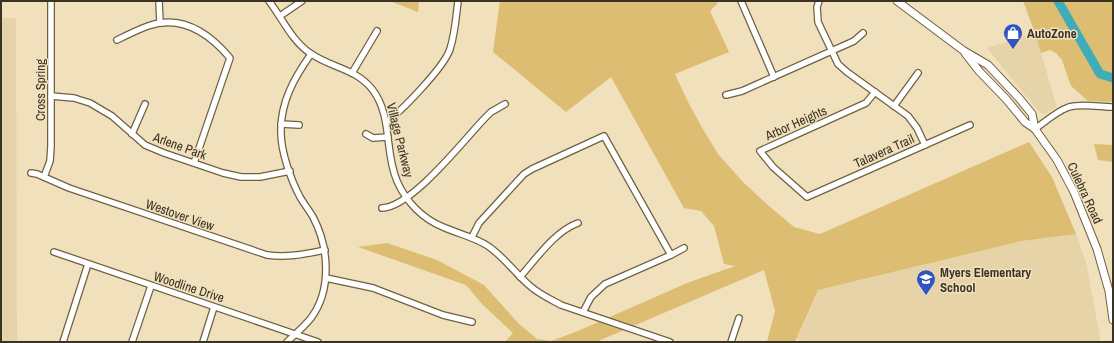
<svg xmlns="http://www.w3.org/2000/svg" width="1114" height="343" font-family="'Archivo Narrow',sans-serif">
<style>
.built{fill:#e7d3a8}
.green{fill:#ddbd72}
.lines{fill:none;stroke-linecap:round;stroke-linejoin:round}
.river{stroke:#3eacb9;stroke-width:9}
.minor-casing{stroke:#6f6140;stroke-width:8}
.major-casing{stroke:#6f6140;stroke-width:9}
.minor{stroke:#fff;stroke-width:5.5}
.major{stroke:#fff;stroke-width:7}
.labels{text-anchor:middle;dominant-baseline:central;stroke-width:3;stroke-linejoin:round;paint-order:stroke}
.poi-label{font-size:13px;font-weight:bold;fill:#393325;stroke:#f1e0bc;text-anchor:start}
.street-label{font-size:13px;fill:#393325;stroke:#f1e0bc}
</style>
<rect width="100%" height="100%" fill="#f1e0bc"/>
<g class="built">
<path d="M1 18H16L17 342H1Z"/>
<path d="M1035 33 1057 107 1044 114 1039 112 987 48Z"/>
<path d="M1076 234 1086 262 1101 342H804L797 339 818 290 1022 241Z"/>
</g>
<g class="green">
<path d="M390 1H419L418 12Z"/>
<path d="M500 1H717V4L710 11 729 52 675 74 688 102 704 131 718 154 743 182 769 206 794 227 820 234 1029 142 1052 177 1076 234 1022 241 818 290 795 342H767L775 311 764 270 596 342H505L513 333 482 304 466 285 358 247 387 243 437 260 484 285 518 323 537 339 551 341 578 331 687 283 735 266 724 264 714 226 701 211 684 208 611 77 566 112 493 52Z"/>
<path d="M1023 1H1113V102L1088 101 1079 93 1071 86 1062 60 1056 53 1050 50 1041 53 1035 33Z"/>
<path d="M1094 144 1113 145V162L1098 160Z"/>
</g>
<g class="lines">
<path class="river" d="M1058 1 1100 74 1113 78"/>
<g class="minor-casing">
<g id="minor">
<path d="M159 1 160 23"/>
<path d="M269 1C282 18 292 41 310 53 331 68 355 68 372 89 393 116 384 151 397 181 406 202 423 219 443 227 459 234 474 237 488 246 504 257 515 273 530 286 539 294 550 299 561 305L670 342"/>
<path d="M741 1 774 77"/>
<path d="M819 1 817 7 818 22 838 64 847 72 908 116 917 128 925 145"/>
<path d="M280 16 302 1"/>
<path d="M117 40C127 35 137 30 148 26 182 14 209 33 230 58L194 163"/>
<path d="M352 73 377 31"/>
<path d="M875 92 866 103 760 151 773 167 807 197 970 125"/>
<path d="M726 95 742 91 854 41 863 33"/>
<path d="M51 96 74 98 90 103 112 116 145 145 164 153 223 173 241 177H260L290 171"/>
<path d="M894 106 918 73"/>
<path d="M386 122C401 112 445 66 450 49 455 34 456 17 458 1"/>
<path d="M281 124 299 125"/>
<path d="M1035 129C1046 121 1057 111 1069 107 1082 103 1100 107 1113 107"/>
<path d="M132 134 145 104"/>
<path d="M366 134 373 138 388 137"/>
<path d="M31 173 37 174 69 188 267 255C287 258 305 254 325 250"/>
<path d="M44 177 50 161 51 146V1"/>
<path d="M382 208C412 207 463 141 484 119L491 112 505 104"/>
<path d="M472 237 479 223 524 174 532 169 604 136 671 255"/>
<path d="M54 252 318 342"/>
<path d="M520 277C536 259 555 231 578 223"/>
<path d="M326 278 373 288 443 315 472 322"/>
<path d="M583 312 591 297 605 284 671 255 684 248"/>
<path d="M63 342 88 264"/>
<path d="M132 342 151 286"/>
<path d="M203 342 214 307"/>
<path d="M287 342C295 334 304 327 311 318 332 290 329 247 313 217 309 210 304 204 300 197 291 180 281 152 281 133 280 103 294 78 311 54"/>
<path d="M731 342 739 318"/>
</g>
</g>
<g class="major-casing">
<g id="major">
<path d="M897 1 964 51 988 65 1019 98 1032 114 1035 129 1057 160 1074 192 1097 249 1109 291 1113 320"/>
<path d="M965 53 979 71 1006 99 1025 122 1035 129"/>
</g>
</g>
<use href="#minor" class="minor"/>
<use href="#major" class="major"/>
</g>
<defs>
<g id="shop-pin" transform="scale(1)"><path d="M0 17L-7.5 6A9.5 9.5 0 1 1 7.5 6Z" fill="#3154c4" stroke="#f1e0bc"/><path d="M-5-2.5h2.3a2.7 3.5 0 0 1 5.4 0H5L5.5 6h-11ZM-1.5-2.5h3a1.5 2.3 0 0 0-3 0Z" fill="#fff"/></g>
<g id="school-pin" transform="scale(1)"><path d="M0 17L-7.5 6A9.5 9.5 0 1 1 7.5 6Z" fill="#3154c4" stroke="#f1e0bc"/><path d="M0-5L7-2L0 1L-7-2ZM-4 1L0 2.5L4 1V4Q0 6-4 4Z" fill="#fff"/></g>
</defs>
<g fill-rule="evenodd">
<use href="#shop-pin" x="1013" y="33"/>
<use href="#school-pin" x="926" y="279"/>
</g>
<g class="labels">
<g class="poi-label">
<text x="1027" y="33">AutoZone</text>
<text x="940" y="272">Myers Elementary<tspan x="940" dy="15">School</tspan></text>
</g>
<g class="street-label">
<text transform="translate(40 90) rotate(-90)">Cross Spring</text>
<text transform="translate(796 123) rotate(-24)">Arbor Heights</text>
<text transform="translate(400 140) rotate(76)">Village Parkway</text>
<text transform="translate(180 146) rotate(20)">Arlene Park</text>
<text transform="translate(884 151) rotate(-24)">Talavera Trail</text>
<text transform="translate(1085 193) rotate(65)">Culebra Road</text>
<text transform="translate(180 215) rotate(19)">Westover View</text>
<text transform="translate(189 287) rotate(18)">Woodline Drive</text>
</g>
</g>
<rect width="1114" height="343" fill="none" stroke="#393325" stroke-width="4"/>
</svg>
